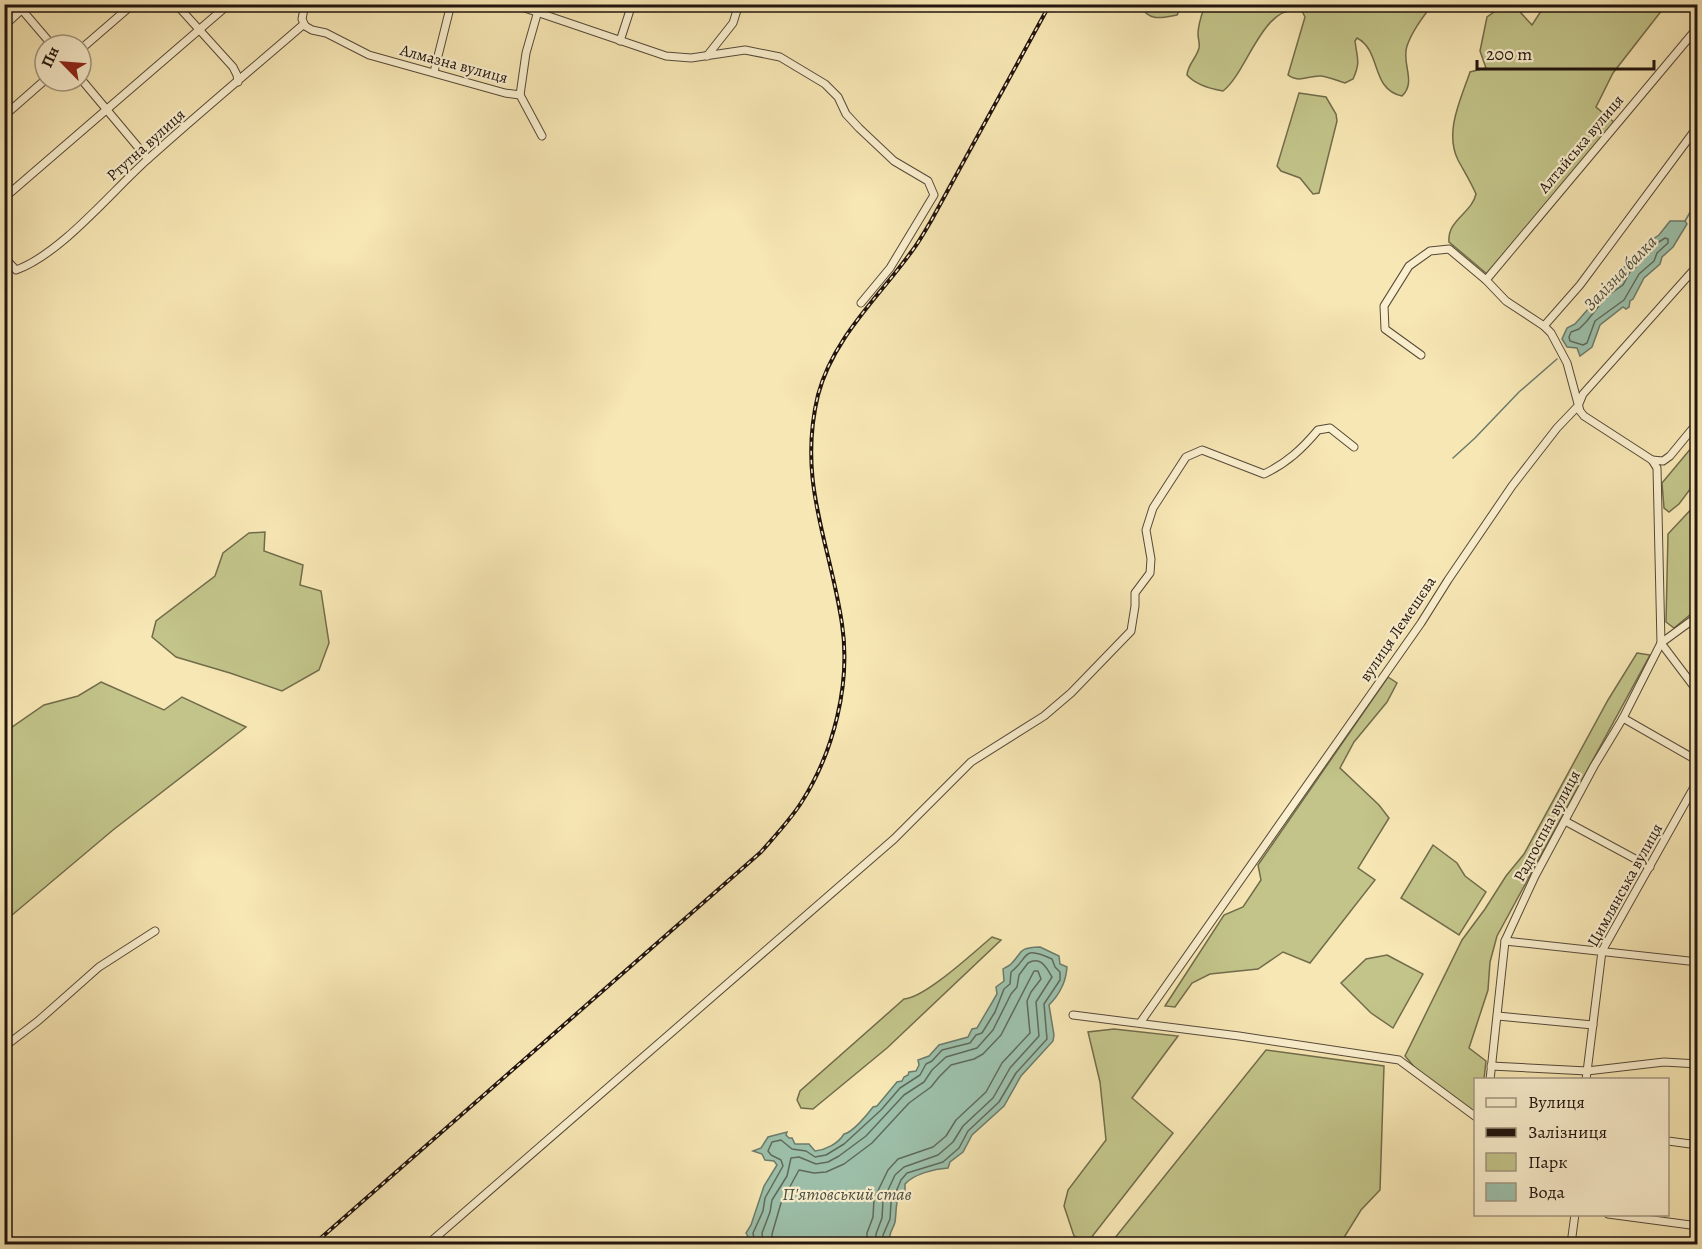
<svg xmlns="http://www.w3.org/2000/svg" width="1702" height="1249" font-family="Alegreya,serif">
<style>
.green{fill:#c2c489;stroke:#726c4c;stroke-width:1.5}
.water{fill:#9dc0aa;stroke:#6b7b6c;stroke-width:1.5}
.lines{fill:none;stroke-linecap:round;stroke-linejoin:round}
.shore{stroke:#5f6a5c;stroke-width:1.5}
.stream{stroke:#6b7b6c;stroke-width:1.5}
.minor-casing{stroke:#564938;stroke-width:9}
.minor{stroke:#faefce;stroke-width:7}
.rail-casing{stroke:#21140e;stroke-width:4}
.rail{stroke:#faefce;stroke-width:1.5;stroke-dasharray:4.5;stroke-linecap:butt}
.labels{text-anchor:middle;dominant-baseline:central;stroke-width:4.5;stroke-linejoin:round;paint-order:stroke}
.street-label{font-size:16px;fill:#21140e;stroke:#faefce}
.water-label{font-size:18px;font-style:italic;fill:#4c5045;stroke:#faefce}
</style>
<rect width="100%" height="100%" fill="#f7e7b4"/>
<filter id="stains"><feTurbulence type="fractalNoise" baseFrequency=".00333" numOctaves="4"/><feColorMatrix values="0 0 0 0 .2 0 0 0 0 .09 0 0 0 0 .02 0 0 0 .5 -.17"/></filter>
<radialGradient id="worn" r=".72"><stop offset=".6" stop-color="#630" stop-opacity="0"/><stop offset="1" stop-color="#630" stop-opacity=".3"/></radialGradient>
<g class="green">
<path d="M1141 5V4L1182 5 1177 15C1163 18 1147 22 1141 5Z"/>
<path d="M1205 5V4L1432 5C1423 17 1412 31 1407 46 1401 63 1417 82 1402 96 1370 89 1382 51 1357 38L1355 41C1357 58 1361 62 1353 79L1345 83C1338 81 1329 77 1321 76 1308 75 1300 84 1288 75L1305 17 1302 11C1263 1 1248 72 1223 91 1211 89 1196 85 1187 75 1188 64 1196 59 1199 48 1200 43 1198 39 1198 34 1198 24 1202 14 1205 5Z"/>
<path d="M1504 5H1525L1521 13 1532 25 1545 5H1666L1613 73 1596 107 1615 123 1487 274 1449 242C1447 220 1472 213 1476 194 1471 182 1464 171 1458 160 1444 132 1461 99 1470 72L1486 68 1480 51 1487 17Z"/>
<path d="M1299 93 1326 97 1336 114 1337 121 1319 193 1313 194 1300 178 1281 171 1277 166Z"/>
<path d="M1697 441V480L1679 504 1669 512 1664 508 1662 483Z"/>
<path d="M1697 503V609L1674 628 1666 622 1668 534Z"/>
<path d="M265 532 264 551 303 565 300 585 321 591 329 643 319 670 282 691 230 673 176 657 152 637 156 621 215 576 223 553 249 533Z"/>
<path d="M1637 653 1650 655 1497 936 1490 962 1488 990 1469 1048 1486 1061 1484 1079 1476 1080 1475 1113 1416 1069 1405 1056 1462 940 1485 909 1506 876 1524 854 1608 700Z"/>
<path d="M1388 677 1397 683 1387 702 1354 742 1340 768 1379 805 1389 818 1358 868 1375 880 1310 963 1283 952 1258 969 1210 974 1192 983 1175 1007 1165 1006 1224 915 1243 907 1261 880 1258 865Z"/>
<path d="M101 682 164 710 182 697 246 727 113 830 5 921V732L44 705 78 696Z"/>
<path d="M1433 845 1457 863 1465 876 1486 892 1459 935 1401 898Z"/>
<path d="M992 937 1001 940 887 1048 813 1109 801 1108 797 1100 800 1091 904 999C925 998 974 952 992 937Z"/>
<path d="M1387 955 1423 974 1393 1028 1371 1013 1341 983 1366 959Z"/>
<path d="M1114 1029 1178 1036 1132 1098 1173 1133 1087 1243 1074 1236 1064 1206 1068 1190 1106 1140 1100 1082 1088 1032Z"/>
<path d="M1266 1050 1384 1066 1380 1190 1361 1210 1340 1244H1110Z"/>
</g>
<g class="water">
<path d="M1670 221H1685L1687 224 1673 247 1662 257 1660 264 1644 278 1633 299 1630 301 1629 307 1626 309 1623 307 1600 325 1592 347 1580 356 1577 348 1567 347 1562 339 1567 328 1575 324 1603 292 1619 281 1624 267 1630 265 1647 243 1659 235Z"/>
<path d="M1040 947 1059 956 1060 964 1067 967C1066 983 1060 994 1049 1005L1054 1035 1053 1041 1021 1076 1004 1106 972 1135 963 1152 950 1162 948 1168C934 1169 914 1174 905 1184V1191C894 1197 897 1211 895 1222 894 1227 891 1230 890 1235 889 1238 890 1241 889 1244H749L750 1240 746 1233 751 1225 764 1186 777 1165 774 1161 765 1160 762 1154 753 1151 761 1148 768 1137 787 1132 786 1135 789 1138H792L795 1144H809L815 1151C825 1150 838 1144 844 1134 852 1133 867 1115 873 1107L877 1106 897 1082 902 1081 904 1077 908 1075 909 1072 916 1071 919 1065 918 1060 929 1056 939 1045 968 1037 972 1029 977 1028 997 994 996 987 1004 981 1003 969C1006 967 1009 966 1011 964 1024 951 1017 948 1040 947Z"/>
</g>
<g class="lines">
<g class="shore">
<path d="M1665 238 1668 239V243L1657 253 1654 261 1639 274 1624 300 1595 321 1587 343 1583 345 1570 341 1569 337 1571 332 1579 329 1586 322 1607 296 1623 285 1630 272 1635 268 1654 245Z"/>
<path d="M755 1244 753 1233 763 1211 765 1198 783 1166 781 1160 771 1155 768 1151 772 1142 781 1140 792 1149 806 1151 815 1157 826 1155 844 1144 881 1110 900 1088 920 1075 926 1064 932 1061 942 1050 970 1043 976 1035 982 1033 995 1012 1004 989 1010 984 1011 972C1030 957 1021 945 1052 959L1055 967 1060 972V980L1044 1004 1047 1039 1016 1073 999 1102 968 1131 959 1148 943 1162 907 1173 901 1180 891 1203 890 1219 883 1235 884 1244"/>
<path d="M763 1244 762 1233 770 1212 772 1200 787 1176 791 1158 799 1157 816 1164 828 1162 839 1156 866 1136 904 1095 924 1082 932 1070 946 1057 977 1048 993 1030 1011 994 1017 987 1019 975 1028 963C1041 956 1046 967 1052 977L1036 1002 1039 1036 1010 1068 993 1098 963 1126 953 1142 938 1155 904 1167 895 1175 883 1201 882 1218 876 1234V1244"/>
<path d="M772 1244V1234L781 1203 799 1170 814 1173 826 1172 844 1164 872 1143 909 1103 931 1087 939 1077 951 1065 974 1059 983 1054 1001 1035 1034 971H1038L1041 979 1031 992 1027 1001 1030 1033 1002 1063 986 1092 956 1120 946 1136 933 1147 898 1159 888 1170 874 1199 873 1217 867 1233V1244"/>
</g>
<g class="stream">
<path d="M1685 221 1695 204 1697 192 1693 188 1698 184"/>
<path d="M1453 458 1475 438 1519 392 1557 359"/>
</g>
<g class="minor-casing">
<g id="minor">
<path d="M17 4 52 45"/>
<path d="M176 4 233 67 237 75 238 82"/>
<path d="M305 4 302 19 305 26 312 30 326 33 369 55 505 93 520 95"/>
<path d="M513 4 666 56 691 58 745 50 780 57 825 84 838 97 846 114 859 128 894 161 928 181 934 195 890 268 861 303"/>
<path d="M4 26 28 4"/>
<path d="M620 41 632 4"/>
<path d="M81 49 133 4"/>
<path d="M707 56 733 23 739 4"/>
<path d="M434 72 451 4"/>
<path d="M81 79 148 159"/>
<path d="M520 95 526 53 540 4"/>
<path d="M520 95 542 136"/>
<path d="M4 116 45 80"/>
<path d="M4 198 229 4"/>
<path d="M4 257 16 270C61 254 112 191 148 159 199 113 252 69 304 24"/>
<path d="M1486 280 1698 27"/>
<path d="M1544 326 1580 285 1698 126"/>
<path d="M1421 355 1385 329 1384 306 1409 266 1430 251 1449 249 1486 280 1506 301 1544 326 1551 333 1567 363 1580 411 1584 416 1652 460 1657 468 1661 643 1698 692"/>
<path d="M1652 460 1663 461 1670 456 1698 422"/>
<path d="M1623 718 1698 761"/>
<path d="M1565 821 1650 867"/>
<path d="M1505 941 1698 962"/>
<path d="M1073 1015 1239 1036 1399 1060 1476 1117"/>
<path d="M1498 1016 1593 1025"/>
<path d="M1140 1023 1421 623 1448 580 1512 486 1557 428 1578 406 1583 394 1698 265"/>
<path d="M4 1047 38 1021 99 967 155 931"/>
<path d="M1491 1066 1587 1071 1664 1062 1698 1064"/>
<path d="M1490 1080 1505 941 1535 876 1594 766 1623 718 1661 643 1698 616"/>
<path d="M1586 1080 1602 951 1698 780"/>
<path d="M1668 1141 1698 1145"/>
<path d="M1608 1214 1698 1226"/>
<path d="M428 1244 894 839 971 762 1044 716 1071 693 1131 631 1135 606V593L1150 573 1151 559 1146 530 1153 508 1186 457 1202 450 1264 474C1287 463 1302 449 1318 430L1330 428 1354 447"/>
<path d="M1571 1244 1575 1214"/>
</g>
</g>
<use href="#minor" class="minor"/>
<g class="rail-casing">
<path id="rail" d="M314 1244 761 852C775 836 790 820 801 803 834 752 851 683 842 624 830 542 797 482 818 395 833 338 878 298 912 251 919 242 925 231 931 221L1050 4"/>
</g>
<use href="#rail" class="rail"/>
</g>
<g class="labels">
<g class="street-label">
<text transform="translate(454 64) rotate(15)">Алмазна вулиця</text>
<text transform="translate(1581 144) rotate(-50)">Алтайська вулиця</text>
<text transform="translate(146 145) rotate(-42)">Ртутна вулиця</text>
<text transform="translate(1398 629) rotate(-56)">вулиця Лемешєва</text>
<text transform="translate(1547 826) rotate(-62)">Радгоспна вулиця</text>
<text transform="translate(1625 885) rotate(-61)">Цимлянська вулиця</text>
</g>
<g class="water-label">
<text transform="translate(1620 273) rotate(-46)">Залізна балка</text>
<text x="847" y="1194">П'ятовський став</text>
</g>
</g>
<rect width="1702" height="1249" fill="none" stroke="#f7e7b4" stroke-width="24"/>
<rect x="6" y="6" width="1690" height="1237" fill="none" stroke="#21140e" stroke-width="3"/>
<rect x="12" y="12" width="1678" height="1225" fill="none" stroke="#21140e" stroke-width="1.5"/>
<rect x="1474" y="1078" width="195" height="138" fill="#faefce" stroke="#a39781" stroke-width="1.5"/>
<rect x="1486" y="1098" width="30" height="9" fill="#faefce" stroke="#a39781" stroke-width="1.5"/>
<text x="1528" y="1108" font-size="18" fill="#21140e">Вулиця</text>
<rect x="1486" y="1128" width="30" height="9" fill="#21140e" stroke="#a39781" stroke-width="1.5"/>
<text x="1528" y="1138" font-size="18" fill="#21140e">Залізниця</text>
<rect x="1486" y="1153" width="30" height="18" fill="#c2c489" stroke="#a39781" stroke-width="1.5"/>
<text x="1528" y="1168" font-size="18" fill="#21140e">Парк</text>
<rect x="1486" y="1183" width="30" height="18" fill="#9dc0aa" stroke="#a39781" stroke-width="1.5"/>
<text x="1528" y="1198" font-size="18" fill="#21140e">Вода</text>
<g transform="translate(63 63) rotate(295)"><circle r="28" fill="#faefce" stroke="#a39781" stroke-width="1.5"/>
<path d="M0-4.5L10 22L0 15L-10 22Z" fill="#8f2418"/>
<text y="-9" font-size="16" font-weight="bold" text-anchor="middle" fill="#21140e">Пн</text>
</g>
<path d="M1477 60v9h177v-9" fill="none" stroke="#21140e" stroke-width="3"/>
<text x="1486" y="60" font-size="18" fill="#21140e" stroke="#faefce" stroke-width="4.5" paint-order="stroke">200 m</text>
<rect width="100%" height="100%" filter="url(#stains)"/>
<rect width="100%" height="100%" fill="url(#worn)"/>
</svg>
